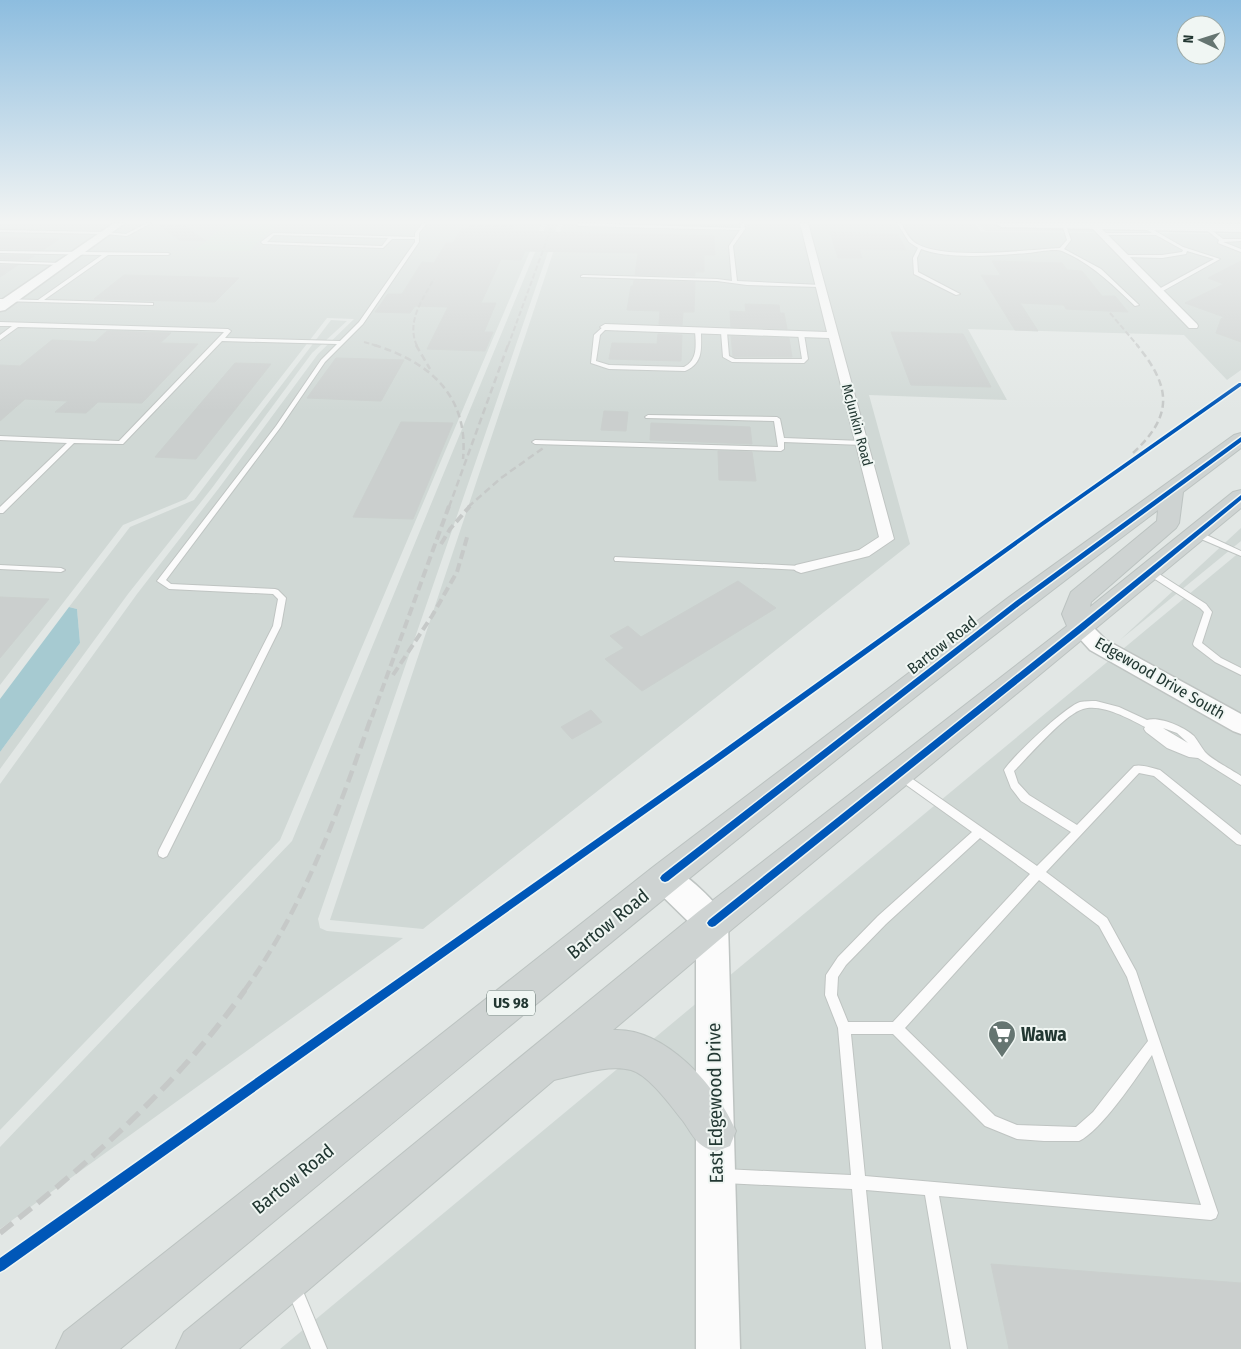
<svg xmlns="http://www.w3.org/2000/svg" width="1241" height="1349" font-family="'Fira Sans Condensed',sans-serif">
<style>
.built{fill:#d0d8d5}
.green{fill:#ccdfd2}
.water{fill:#a6cad1}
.building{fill:#cbcfce;stroke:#cbd0ce}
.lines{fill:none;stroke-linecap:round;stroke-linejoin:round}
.service-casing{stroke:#bfc4c2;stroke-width:2}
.minor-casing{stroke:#bfc4c2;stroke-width:2}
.tertiary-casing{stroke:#bfc4c2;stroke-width:3}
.secondary-casing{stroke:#bec4c2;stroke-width:3}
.primary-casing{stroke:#bcc3c1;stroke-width:2}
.service{fill:#fbfbfb;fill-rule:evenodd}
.minor{fill:#fbfbfb;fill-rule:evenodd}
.tertiary{fill:#fbfbfb;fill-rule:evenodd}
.secondary{fill:#fbfbfb;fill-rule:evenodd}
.primary{fill:#ced3d2;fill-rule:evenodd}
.rail-far4{stroke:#c6c9c8;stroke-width:2;stroke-dasharray:5.5 2.5;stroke-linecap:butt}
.rail-far3{stroke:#c6c9c8;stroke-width:2.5;stroke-dasharray:7 4;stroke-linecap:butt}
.rail-far2{stroke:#c6c9c8;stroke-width:4;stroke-dasharray:9 4.5;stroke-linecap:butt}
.rail-far1{stroke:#c6c9c8;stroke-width:4.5;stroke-dasharray:12 6;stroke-linecap:butt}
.rail{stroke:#c6c9c8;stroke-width:5.5;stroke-dasharray:16 8;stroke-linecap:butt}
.cycleway-casing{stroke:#f0f6f3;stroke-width:3}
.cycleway{fill:#0057b8;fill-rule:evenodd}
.labels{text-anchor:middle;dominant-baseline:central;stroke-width:4;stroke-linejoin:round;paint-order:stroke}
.far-street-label{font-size:14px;fill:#223732;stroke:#f0f6f3}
.shield{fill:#f0f6f3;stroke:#60706c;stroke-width:1}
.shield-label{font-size:15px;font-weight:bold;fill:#223732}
.street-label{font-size:16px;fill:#223732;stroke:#f0f6f3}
.near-street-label{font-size:19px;fill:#223732;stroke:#f0f6f3}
.near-poi-label{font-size:19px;font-weight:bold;fill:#223732;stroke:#f0f6f3;text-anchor:start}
</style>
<rect width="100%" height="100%" fill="#e2e7e5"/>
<g class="built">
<path d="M0 223H542L280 840 0 1130V784L137 594 219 488 318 354 354 319 327 318 186 499 123 525 0 685Z"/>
<path d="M547 223H558L318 919 320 928 327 931 403 938 0 1229V1147L292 841Z"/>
<path d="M563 223H975L981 232 1241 234V370L1227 380 1184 335 968 329 1007 400 869 395 910 544 423 929 330 920Z"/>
<path d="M980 224 1089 226 1094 232 985 231Z"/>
<path d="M331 320 347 321 312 353 212 488 128 594 0 769V752L80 643 77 609 69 607 130 527 194 500Z"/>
<path d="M1241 528V541L1120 640Z"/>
<path d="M1241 551V1349H280Z"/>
</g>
<path class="green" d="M228 223H278L249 251 195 250Z"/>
<path class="water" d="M69 607 77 609 80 643 0 752V699Z"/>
<g class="building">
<path d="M156 223H182L206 241 179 240Z"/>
<path d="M472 223H515L511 231 714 236 715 255H704V272H695V276L635 275 638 253 525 251 521 260 501 259 481 303H496L484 332H493L485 351 427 349 448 307 415 306 410 313 375 312 388 294H402L422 262 434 263 446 243H453L462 229H468Z"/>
<path d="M830 232 898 234 906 250 859 249 862 258H838Z"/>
<path d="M0 237 16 238 59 239 43 250 0 249Z"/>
<path d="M0 255 34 256 27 260 0 259Z"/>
<path d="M992 261 1062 263 1067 270 1082 271 1102 296H1115L1128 312 1066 309 1064 305 1020 303 1038 331 1015 330 981 275 1001 276Z"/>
<path d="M1241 261V342L1216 333 1221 319 1224 317 1185 303 1224 284 1208 278Z"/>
<path d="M0 265H18L0 277Z"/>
<path d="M124 275 239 278 215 302 94 299Z"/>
<path d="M634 280 695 282 694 312H683L682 325 659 324 660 311 627 310 631 286H633Z"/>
<path d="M745 304 779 305 780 313H784L787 329 731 327 730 311 746 312Z"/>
<path d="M107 331 171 333 160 343 198 344 142 403 98 402 86 413 55 412 68 401 25 399 0 421V365L20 366 52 340 95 342Z"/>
<path d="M891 332 963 334 991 387 911 385Z"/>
<path d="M658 334 682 335 681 361 609 359 612 343 657 344Z"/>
<path d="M731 336 789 338 792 357H735L733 356Z"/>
<path d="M336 358 404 360 381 401 307 398Z"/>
<path d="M235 363 271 364 196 459 155 457Z"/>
<path d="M604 411 628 412 626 431 601 430Z"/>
<path d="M401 422 453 423 413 519 353 517Z"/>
<path d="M651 423 750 427 752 444 650 440Z"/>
<path d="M718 451 752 452 756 481 719 480Z"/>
<path d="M738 581 776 608 642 691 605 659 624 648 610 636 628 626 641 637Z"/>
<path d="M0 597 49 599 0 658Z"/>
<path d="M591 710 602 722 572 739 561 727Z"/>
<path d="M991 1264 1241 1283V1349H1009Z"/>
</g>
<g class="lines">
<g class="service-casing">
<g id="service">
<path d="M147 223H151L127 236 105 234 0 232V230L105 232 126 234Z"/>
<path d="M423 223H427L419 233V242L363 324 325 362 280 428 166 580 171 584 275 589 278 590 286 598 281 626 167 856 163 858 159 856 158 853 159 850 273 626 278 599 273 594 169 589 157 581 276 426 321 360 337 344 222 341 123 444 74 443 3 513H0V507L67 443 0 440V436L119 441 224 332 18 327 0 340V335L12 326H0V322L228 329 231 331 225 338 340 341 359 322 415 242V239H392L383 248 263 244 261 242 273 233 415 237V233ZM274 235 388 238 382 246 267 242Z"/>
<path d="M578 223 741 228 740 223H744L745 229 733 246 737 281 821 285 823 286 821 287 747 285 717 281 581 277V276L583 275 717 279 732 281 729 246 740 230 579 226 577 225Z"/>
<path d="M897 223H901C905 230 909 240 917 244 945 260 1026 250 1060 248L1067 240 1062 224 1065 223 1071 240 1064 249 1101 269 1139 305 1135 306C1113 285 1091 263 1062 251 1055 248 1037 252 1028 253 998 255 949 260 921 249L917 258 918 272 960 294 956 295 914 274 913 258 918 248 909 242Z"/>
<path d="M1141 224H1143L1183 247 1220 259 1161 292H1157V290L1214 259 1187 251 1186 254 1162 258 1124 257 1122 255H1162L1182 252 1183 250 1156 235H1102L1100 234 1102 233H1152L1141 226Z"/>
<path d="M1204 226H1206L1223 239H1241V241L1223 242 1241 249V252L1218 243 1219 240 1204 228Z"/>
<path d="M0 251 168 253 170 254 168 255H108L44 300 153 303V305H151L0 301V299L38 300 102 255 0 253Z"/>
<path d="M0 261 62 263 64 264 62 265 0 263Z"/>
<path d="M605 325 608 327 600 335 596 361 609 365 684 367C698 360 696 345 695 331L698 329 701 331C701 348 704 363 685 371L609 369 591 363 594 335Z"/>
<path d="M724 330 727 332 729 356 735 359H802L798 334 801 332 804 334 808 359 804 363 732 362 723 357 721 332Z"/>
<path d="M648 415 777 417 780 419 784 438 862 441 865 443 862 445 784 442V449L781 451 535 444 532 442 535 440 778 447 774 421 646 418 645 417Z"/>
<path d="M1194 532H1200L1241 551V556L1194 536Z"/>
<path d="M615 557 801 566 805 568 801 570 618 561H615L614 559Z"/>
<path d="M0 565 61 568 65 570 61 572 0 569Z"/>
<path d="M1147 570H1153L1206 604 1212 612 1202 643 1221 658 1241 668V675L1215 662 1194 646 1193 644 1204 612 1200 608 1147 574 1146 572Z"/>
<path d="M1096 701 1119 707 1147 720C1159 716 1185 727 1194 736 1198 741 1201 747 1205 752 1211 759 1232 770 1241 776V785L1198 758 1189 757 1167 748 1146 732 1144 729 1145 727C1130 719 1101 703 1083 709 1065 714 1029 756 1014 771L1018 783 1029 795 1077 825 1134 766C1141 764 1153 768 1160 770L1241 835V845L1237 844 1154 776 1139 773 1046 872 1107 918 1136 971 1218 1213 1216 1218 1211 1220 939 1196 967 1349H951L925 1195 866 1190 882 1349H866L852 1189 724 1183 719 1181 717 1176 719 1171 724 1169 851 1175 838 1028 825 995 826 975 838 957 878 916 972 832 898 779 896 776 898 773 901 772 904 773 1037 866 1071 832 1021 801 1011 788 1004 770C1013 756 1065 707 1080 702 1085 701 1091 701 1096 701ZM1163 728 1177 733 1188 743 1166 730ZM980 838 1030 874 893 1022H848L837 995 838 977 846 965 886 924ZM1039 880 1099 926 1127 977 1148 1041 1093 1112 1076 1127 1017 1125 995 1116 905 1028ZM851 1034H893L985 1126 1017 1139 1044 1141H1079C1101 1131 1137 1077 1152 1055L1201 1205 865 1176Z"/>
<path d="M295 1281 300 1284 327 1349H311L287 1289 290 1284Z"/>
</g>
</g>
<g class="minor-casing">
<g id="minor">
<path d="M800 223H808L894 539 869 556 801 573 796 571 793 568 796 565 859 550 879 537 829 338 605 330 600 327 605 324 827 332Z"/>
<path d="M1090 223H1096L1197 324 1198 326 1197 328H1189L1090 226Z"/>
</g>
</g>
<g class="tertiary-casing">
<g id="tertiary">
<path d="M114 223H125L5 310 0 311V301Z"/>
<path d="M1081 621 1089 623 1106 640 1241 714V734L1233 731 1090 650 1070 628 1073 623Z"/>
</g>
</g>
<g class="secondary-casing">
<g id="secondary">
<path d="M995 223 1241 224V232L1001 227Z"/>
<path d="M665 864C684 871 720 904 728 923L740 1349H696V929L654 888 650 878 654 868Z"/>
</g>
</g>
<g class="primary-casing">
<path id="primary" d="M1241 433V448L1183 492 1179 523 1176 528 1091 602 1090 607 1233 492 1241 490V508L725 935 613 1030C665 1027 718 1087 736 1131L730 1146 715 1152C695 1144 695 1138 683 1121 671 1106 649 1075 631 1070 608 1064 577 1075 554 1080L239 1349H176L184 1332 699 911 1067 626 1062 614 1071 592 1157 521 1158 510C802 777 463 1066 120 1349H56L64 1332 653 867 1009 597 1234 435Z"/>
</g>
<use href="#service" class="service"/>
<use href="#minor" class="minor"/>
<use href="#tertiary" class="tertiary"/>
<use href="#secondary" class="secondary"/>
<use href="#primary" class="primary"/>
<g class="rail-far4">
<path d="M1110 313 1138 346"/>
<path d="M364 342 378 346"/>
<path d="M417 346C406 322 422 300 434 279"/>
<path d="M508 346 553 223"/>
</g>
<g class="rail-far3">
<path d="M374 345C430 362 469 396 463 459"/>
<path d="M416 345 430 369"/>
<path d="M1133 453C1174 415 1171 387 1137 345"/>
<path d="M449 507 508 345"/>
<path d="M468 507 501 478 546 446"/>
<path d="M1066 507 1241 384"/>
</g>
<g class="rail-far2">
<path d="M441 544 450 529 470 506"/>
<path d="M393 675 432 616 457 572 468 534"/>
<path d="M372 717 449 506"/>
<path d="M775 717 1068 506"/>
</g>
<g class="rail-far1">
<path d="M244 991C303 909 339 810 372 715"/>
<path d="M388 991 777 715"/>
</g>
<g class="rail">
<path d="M0 1233C91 1162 178 1084 245 990"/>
<path d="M0 1266 390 990"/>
</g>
<g class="cycleway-casing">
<g id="cycleway">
<path d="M1239 383H1241V386L1044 525 715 764 4 1270 0 1272V1258L709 760 1040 523Z"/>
<path d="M1241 437V442L1020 605 668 881 665 882 662 881 660 878 662 875 1016 601Z"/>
<path d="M1241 495V500L1084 630 715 926 712 927 709 926 707 923 709 920 1078 626Z"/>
</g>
</g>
<use href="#cycleway" class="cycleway"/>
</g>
<linearGradient id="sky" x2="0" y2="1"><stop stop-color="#8dbddf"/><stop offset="0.54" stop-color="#f2f4f3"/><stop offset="1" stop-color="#f2f4f3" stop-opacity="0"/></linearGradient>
<rect width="1241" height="411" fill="url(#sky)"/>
<defs>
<g id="supermarket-pin" transform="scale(1.4375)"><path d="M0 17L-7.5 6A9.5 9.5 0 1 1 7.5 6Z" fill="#657571" stroke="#f0f6f3"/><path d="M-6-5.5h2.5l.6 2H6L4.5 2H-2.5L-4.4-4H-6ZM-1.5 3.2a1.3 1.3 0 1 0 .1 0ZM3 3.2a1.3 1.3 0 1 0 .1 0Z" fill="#fff"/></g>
</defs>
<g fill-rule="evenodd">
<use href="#supermarket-pin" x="1002" y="1034"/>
</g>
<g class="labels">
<g class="far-street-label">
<text transform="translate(857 425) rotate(75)">McJunkin Road</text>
</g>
<rect class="shield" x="487" y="990.5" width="48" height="25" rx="4"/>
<g class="shield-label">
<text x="511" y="1003">US 98</text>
</g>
<g class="street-label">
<text transform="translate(942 645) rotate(-38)">Bartow Road</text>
<text transform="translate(1160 678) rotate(30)">Edgewood Drive South</text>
</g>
<g class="near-street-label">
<text transform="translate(608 924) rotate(-39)">Bartow Road</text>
<text transform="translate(715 1103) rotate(-91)">East Edgewood Drive</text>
<text transform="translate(293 1179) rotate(-39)">Bartow Road</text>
</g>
<g class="near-poi-label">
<text x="1021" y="1034">Wawa</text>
</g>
</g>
<g transform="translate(1201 40) rotate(274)"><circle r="24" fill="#f0f6f3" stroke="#9eaaa6"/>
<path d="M0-4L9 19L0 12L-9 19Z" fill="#657571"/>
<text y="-8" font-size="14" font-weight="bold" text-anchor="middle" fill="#223732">N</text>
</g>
</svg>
